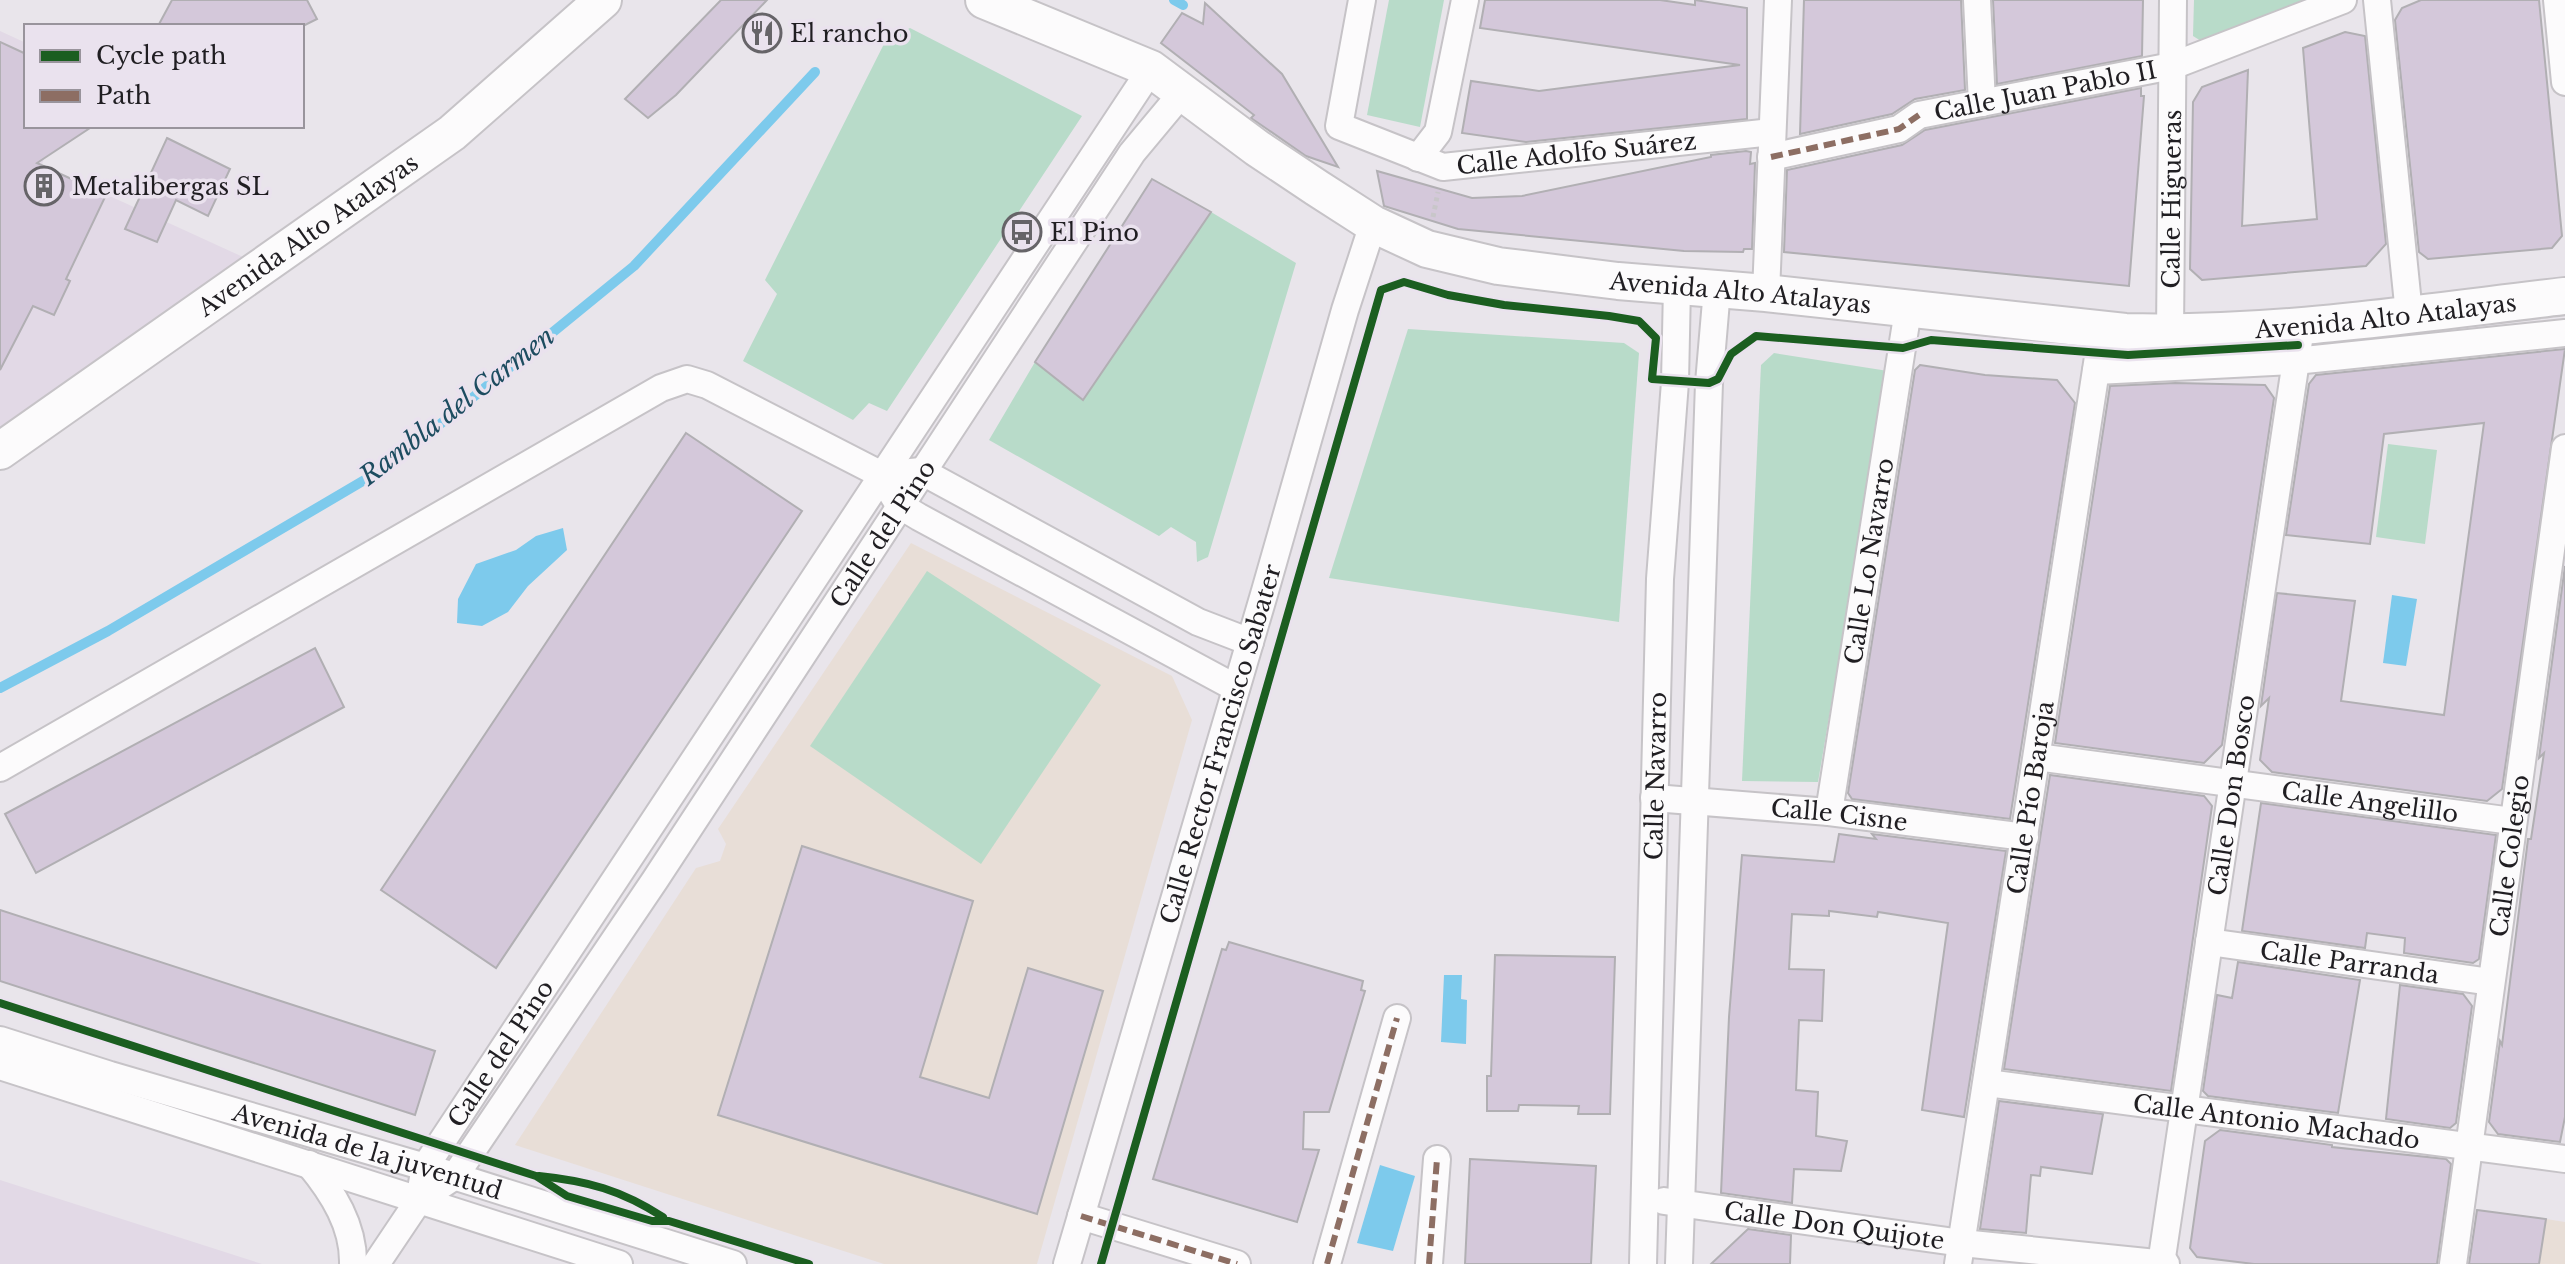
<svg xmlns="http://www.w3.org/2000/svg" width="2565" height="1264" font-family="'Libre Baskerville',serif">
<style>
.built{fill:#e2d9e6}
.education{fill:#e8ded7}
.green{fill:#b8dbc9}
.water{fill:#7dcaec}
.lines{fill:none;stroke-linecap:round;stroke-linejoin:round}
.stream{stroke:#7dcaec;stroke-width:10}
.building{fill:#d4c8da;stroke:#b1afb3;stroke-width:2}
.street-casing{stroke:#c6c3c7;stroke-width:30}
.secondary-casing{stroke:#c6c3c7;stroke-width:40}
.path{stroke:#c8c6c9;stroke-width:5;stroke-dasharray:4 4;stroke-linecap:butt}
.street{stroke:#fcfbfc;stroke-width:26}
.secondary{stroke:#fcfbfc;stroke-width:36}
.quiet{stroke:#8d6e63;stroke-width:6;stroke-dasharray:12 6;stroke-linecap:butt}
.cycleway-casing{stroke:#eae2ee;stroke-width:13}
.cycleway{stroke:#1b5e20;stroke-width:8}
.labels{text-anchor:middle;dominant-baseline:central;stroke-width:7;stroke-linejoin:round;paint-order:stroke}
.poi-label{font-size:24px;fill:#201e22;stroke:#eae2ee;text-anchor:start}
.street-label{font-size:24px;fill:#201e22;stroke:#eae2ee}
.water-label{font-size:26px;font-style:italic;fill:#1d4c60;stroke:#eae2ee}
</style>
<rect width="100%" height="100%" fill="#e9e5eb"/>
<g class="built">
<path d="M0 31 26 43V126H93L44 158 42 165 243 257 139 335 0 431Z"/>
<path d="M0 1180 262 1264H0Z"/>
</g>
<g class="education">
<path d="M911 543 1172 676 1192 720 1037 1264H884L515 1145 696 868 720 861 726 844 718 829Z"/>
<path d="M2546 1219 2565 1222V1264H2539Z"/>
</g>
<g class="green">
<path d="M1389 0H1444L1420 127 1367 115Z"/>
<path d="M2194 0H2309L2201 41 2193 36Z"/>
<path d="M910 28 1082 116 887 411 869 403 853 420 743 361 777 294 765 280 886 40Z"/>
<path d="M1211 212 1296 263 1208 557 1197 562 1196 542 1171 527 1159 536 989 440 1035 362 1082 399Z"/>
<path d="M1408 329 1624 343 1639 353 1619 622 1329 578Z"/>
<path d="M1774 353 1888 371 1818 782 1742 781 1761 365Z"/>
<path d="M2388 444 2437 450 2425 544 2376 537Z"/>
<path d="M927 571 1101 685 981 864 810 746Z"/>
</g>
<g class="water">
<path d="M563 528 567 550 528 586 508 612 482 626 457 623 458 599 476 564 516 550 536 536Z"/>
<path d="M2392 595 2417 599 2406 666 2383 663Z"/>
<path d="M1444 975H1462L1461 999 1467 1000 1466 1044 1441 1042Z"/>
<path d="M1380 1165 1415 1176 1393 1251 1357 1243Z"/>
</g>
<g class="lines">
<g class="stream">
<path d="M1174 0 1183 5"/>
<path d="M0 688 108 631 390 465 634 266 815 72"/>
</g>
</g>
<g class="building">
<path d="M172 0H307L317 19 303 26H158Z"/>
<path d="M721 0H767L676 95 648 118 625 99Z"/>
<path d="M1485 0H1660L1695 5V0L1747 8V119L1526 142 1462 133 1471 81 1539 91 1740 65 1480 28Z"/>
<path d="M1804 0H1961L1965 90 1915 99 1892 114 1800 134Z"/>
<path d="M1993 0H2143L2142 56 1997 84Z"/>
<path d="M2421 0H2539L2562 236 2552 248 2428 259 2419 252 2395 20 2402 8Z"/>
<path d="M1205 3 1282 74 1338 167 1306 156 1267 129 1251 118 1254 115 1161 43 1182 13 1203 24Z"/>
<path d="M2345 32 2365 36 2386 244 2366 266 2202 280 2190 269 2193 102 2202 87 2248 70 2242 226 2317 219 2303 48Z"/>
<path d="M0 42 26 54V126H93L37 163 106 195 66 279 70 281 54 315 33 306 0 370Z"/>
<path d="M2141 88V96H2144L2129 286 1784 252 1787 170 1902 145 1925 130Z"/>
<path d="M167 138 230 169 208 216 176 200 157 242 125 229Z"/>
<path d="M1746 151 1751 152 1750 164 1755 163 1752 249H1744L1743 252 1684 251 1458 229 1384 206 1377 171 1472 198 1522 196 1711 157V155Z"/>
<path d="M1152 179 1211 212 1083 400 1035 362Z"/>
<path d="M2565 349 2502 789 2487 801 2272 772 2260 760 2269 698 2261 706 2277 593 2355 601 2341 701 2444 715 2484 423 2384 434 2370 544 2286 535 2309 384 2316 375Z"/>
<path d="M1920 365 1985 375 2057 380 2075 403 2010 819 1852 799 1848 793 1915 370Z"/>
<path d="M2175 383 2265 385 2274 398 2222 745 2204 763 2055 743 2110 386Z"/>
<path d="M686 433 802 511 496 968 381 890Z"/>
<path d="M2565 566V1117L2560 1142 2498 1134 2489 1122 2500 1041 2502 1045 2528 839H2531L2544 753 2539 758Z"/>
<path d="M315 648 344 707 36 873 5 814Z"/>
<path d="M2050 775 2204 796 2212 806 2171 1091 2004 1069Z"/>
<path d="M2261 803 2496 835 2479 959 2473 963 2404 953 2405 938 2367 933 2365 948 2242 931Z"/>
<path d="M1839 834 1876 839 1872 834 2006 851 1964 1117 1922 1110 1948 923 1878 912 1877 917 1829 911V916L1792 914 1789 969 1824 970 1822 1021 1799 1020 1796 1090 1818 1092 1816 1136 1847 1141 1841 1171 1794 1169 1792 1203 1721 1193 1729 1017 1742 855 1834 862Z"/>
<path d="M802 846 973 901 920 1077 989 1098 1028 968 1103 991 1037 1214 718 1115Z"/>
<path d="M0 910 435 1051 415 1115 0 981Z"/>
<path d="M1229 942 1363 981 1361 990 1365 991 1329 1112H1304L1303 1149 1319 1150 1297 1222 1153 1179 1222 949 1226 950Z"/>
<path d="M1495 955 1615 957 1610 1114H1578L1579 1106 1519 1105 1518 1111H1487V1076H1491Z"/>
<path d="M2238 962 2360 980 2338 1113 2208 1096 2203 1091 2217 995 2232 998Z"/>
<path d="M2400 985 2463 994 2472 1006 2456 1123 2450 1128 2386 1119Z"/>
<path d="M1999 1101 2103 1114 2092 1174 2041 1167 2040 1176 2031 1175 2026 1233 1980 1229Z"/>
<path d="M2220 1130 2332 1145V1147L2446 1159 2451 1164 2437 1264H2254L2197 1257 2190 1248 2205 1141Z"/>
<path d="M1470 1159 1596 1166 1591 1264H1465Z"/>
<path d="M2477 1210 2546 1219 2539 1264H2469Z"/>
<path d="M1748 1229 1791 1235 1790 1264H1711Z"/>
</g>
<g class="lines">
<g class="street-casing">
<g id="street">
<path id="s1" d="M1362 0 1339 126 1443 167 1772 132"/>
<path d="M1977 0 1982 103"/>
<path d="M2377 0 2409 314"/>
<path d="M2557 0 2565 82"/>
<path id="s2" d="M1771 157 1899 129 1919 115 2172 66 2343 0"/>
<path d="M1418 158 1438 132 1465 0"/>
<path d="M1766 293 1778 0"/>
<path id="s3" d="M2170 333 2173 0"/>
<path d="M2096 371 2295 361 2565 333"/>
<path d="M891 492 899 505 919 517 1236 688"/>
<path id="s4" d="M2037 757 2512 821"/>
<path d="M0 768 661 388 687 379 707 385 882 475 921 471 1198 622 1250 642"/>
<path id="s5" d="M1654 798 1829 812 2025 837"/>
<path id="s6" d="M1829 812 1908 310"/>
<path id="s7" d="M2209 942 2491 982"/>
<path id="s8" d="M0 1040 110 1075 425 1167 733 1264"/>
<path d="M0 1066 619 1264"/>
<path id="s9" d="M1987 1083 2565 1159"/>
<path d="M309 1164C333 1193 354 1226 353 1264"/>
<path id="s10" d="M419 1200 425 1167 1151 69"/>
<path id="s11" d="M1664 1201 1962 1243 2166 1264"/>
<path d="M1081 1216 1237 1264"/>
<path id="s12" d="M376 1264 419 1200 455 1176 655 880 1132 153 1182 93"/>
<path id="s13" d="M1067 1264 1265 591 1345 310 1373 224"/>
<path d="M1327 1264 1397 1018"/>
<path d="M1429 1264 1437 1159"/>
<path id="s14" d="M1643 1264 1660 579 1675 382 1677 287"/>
<path d="M1679 1264 1709 383 1717 289"/>
<path id="s15" d="M1958 1264 2102 331"/>
<path id="s16" d="M2161 1264 2301 327"/>
<path id="s17" d="M2453 1264 2565 448"/>
</g>
</g>
<g class="secondary-casing">
<g id="secondary">
<path id="s18" d="M984 0 1151 69 1257 148 1317 188 1373 224 1427 249 1498 266 1618 281 1766 293 2125 332C2273 336 2419 313 2565 296"/>
<path id="s19" d="M0 451 452 133 603 0"/>
</g>
</g>
<path class="path" d="M1433 217 1438 192"/>
<use href="#street" class="street"/>
<use href="#secondary" class="secondary"/>
<g class="quiet">
<path d="M1771 157 1899 129 1919 115"/>
<path d="M1081 1216 1237 1264"/>
<path d="M1327 1264 1397 1018"/>
<path d="M1429 1264 1437 1159"/>
</g>
<g class="cycleway-casing">
<g id="cycleway">
<path d="M0 1003 536 1176 567 1196 652 1221H669L809 1264"/>
<path d="M539 1176C588 1181 621 1190 663 1217"/>
<path d="M1101 1264 1381 290 1404 282 1448 295 1504 305 1609 316 1639 321 1656 338 1652 379 1709 383 1718 379 1731 354 1756 336 1903 348 1931 340 2128 355 2298 345"/>
</g>
</g>
<use href="#cycleway" class="cycleway"/>
</g>
<defs>
<g id="restaurant-ring" transform="scale(2)"><circle r="9.5" fill="#eae2ee" stroke="#666468" stroke-width="1.5"/><path d="M-5-6h1v4h1v-4h1v4h1v-4h1v5L-1.5 .5V6h-2V.5L-5-1ZM5-6V6H3V1.5H1.5Q1.5-4 5-6Z" fill="#666468"/></g>
<g id="building-ring" transform="scale(2)"><circle r="9.5" fill="#eae2ee" stroke="#666468" stroke-width="1.5"/><path d="M-4-6H4V6H1V3H-1V6H-4ZM-2.5-4.3h1.7v1.8h-1.7ZM.8-4.3h1.7v1.8H.8ZM-2.5-1h1.7V.8h-1.7ZM.8-1h1.7V.8H.8Z" fill="#666468"/></g>
<g id="bus-ring" transform="scale(2)"><circle r="9.5" fill="#eae2ee" stroke="#666468" stroke-width="1.5"/><path d="M-5-6H5V4H4V6H2V4H-2V6H-4V4H-5ZM-3.5-4V0h7V-4ZM-3.5 1.2v1.5H-2V1.2ZM2 1.2v1.5H3.5V1.2Z" fill="#666468"/></g>
</defs>
<g fill-rule="evenodd">
<use href="#restaurant-ring" x="762" y="33"/>
<use href="#building-ring" x="44" y="186"/>
<use href="#bus-ring" x="1022" y="232"/>
</g>
<g class="labels">
<g class="poi-label">
<text x="790" y="33">El rancho</text>
<text x="72" y="186">Metalibergas SL</text>
<text x="1050" y="232">El Pino</text>
</g>
<g class="street-label">
<text stroke="none"><textPath href="#s2" startOffset="284">Calle Juan Pablo II</textPath></text>
<text stroke="none"><textPath href="#s1" startOffset="374">Calle Adolfo Suárez</textPath></text>
<text stroke="none"><textPath href="#s3" startOffset="134">Calle Higueras</textPath></text>
<text stroke="none"><textPath href="#s19" startOffset="376">Avenida Alto Atalayas</textPath></text>
<text stroke="none"><textPath href="#s18" startOffset="828">Avenida Alto Atalayas</textPath></text>
<text stroke="none"><textPath href="#s18" startOffset="1476">Avenida Alto Atalayas</textPath></text>
<text stroke="none"><textPath href="#s12" startOffset="892">Calle del Pino</textPath></text>
<text stroke="none"><textPath href="#s6" startOffset="254">Calle Lo Navarro</textPath></text>
<text stroke="none"><textPath href="#s13" startOffset="542">Calle Rector Francisco Sabater</textPath></text>
<text stroke="none"><textPath href="#s14" startOffset="488">Calle Navarro</textPath></text>
<text stroke="none"><textPath href="#s16" startOffset="474">Calle Don Bosco</textPath></text>
<text stroke="none"><textPath href="#s15" startOffset="472">Calle Pío Baroja</textPath></text>
<text stroke="none"><textPath href="#s4" startOffset="336">Calle Angelillo</textPath></text>
<text stroke="none"><textPath href="#s5" startOffset="186">Calle Cisne</textPath></text>
<text stroke="none"><textPath href="#s17" startOffset="412">Calle Colegio</textPath></text>
<text stroke="none"><textPath href="#s7" startOffset="142">Calle Parranda</textPath></text>
<text stroke="none"><textPath href="#s10" startOffset="170">Calle del Pino</textPath></text>
<text stroke="none"><textPath href="#s9" startOffset="292">Calle Antonio Machado</textPath></text>
<text stroke="none"><textPath href="#s8" startOffset="384">Avenida de la juventud</textPath></text>
<text stroke="none"><textPath href="#s11" startOffset="172">Calle Don Quijote</textPath></text>
</g>
<g class="water-label">
<text transform="translate(457 406) rotate(-38)">Rambla del Carmen</text>
</g>
</g>
<rect x="24" y="24" width="280" height="104" fill="#eae2ee" stroke="#99949c" stroke-width="2"/>
<rect x="40" y="50" width="40" height="12" fill="#1b5e20" stroke="#99949c" stroke-width="2"/>
<text x="96" y="64" font-size="24" fill="#201e22">Cycle path</text>
<rect x="40" y="90" width="40" height="12" fill="#8d6e63" stroke="#99949c" stroke-width="2"/>
<text x="96" y="104" font-size="24" fill="#201e22">Path</text>
</svg>
